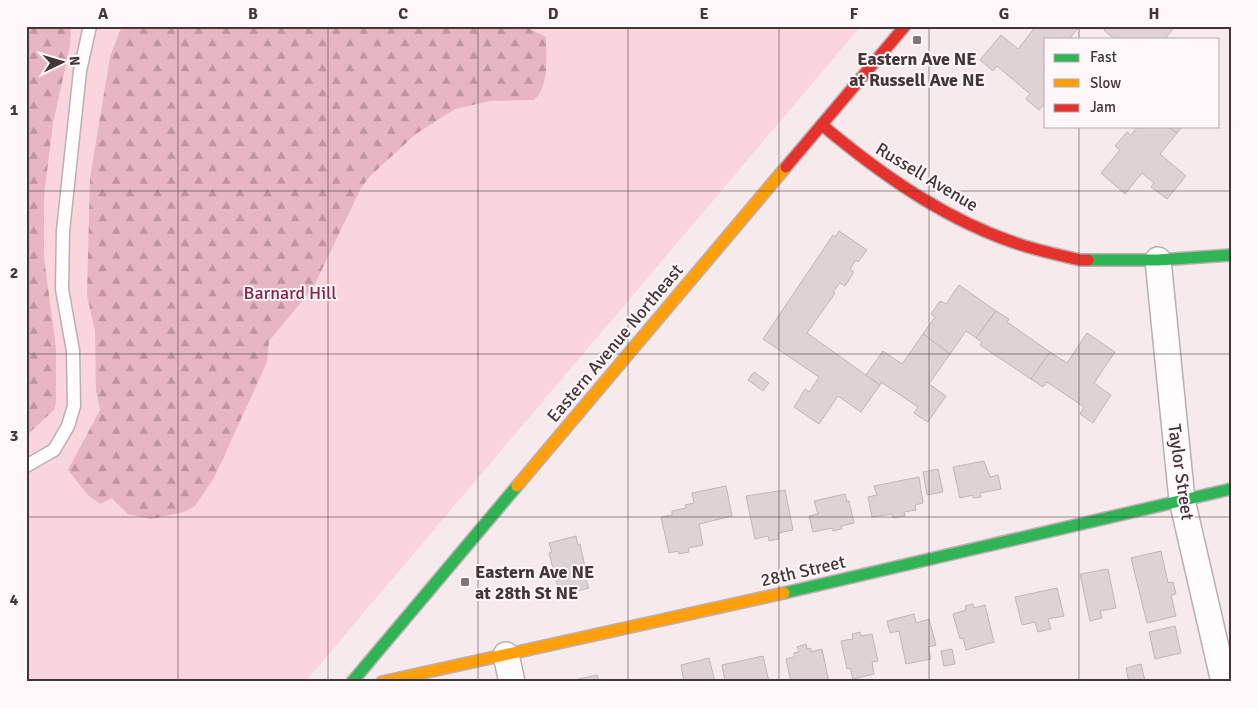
<svg xmlns="http://www.w3.org/2000/svg" width="1257" height="708" font-family="Signika,sans-serif">
<style>
.green{fill:#fad5dd}
.forest{fill:url(#forest-firs)}
.building{fill:#dfd2d5;stroke:#c0b5b7}
.lines{fill:none;stroke-linecap:round;stroke-linejoin:round}
.lane-casing{stroke:#bbafb2;stroke-width:15}
.street-casing{stroke:#bbafb2;stroke-width:28}
.fast-casing{stroke:#bbafb2;stroke-width:14}
.slow-casing{stroke:#bbafb2;stroke-width:14}
.jam-casing{stroke:#bbafb2;stroke-width:14}
.lane{stroke:#fefcfc;stroke-width:12}
.street{stroke:#fefcfc;stroke-width:25}
.fast{stroke:#30b455;stroke-width:11}
.slow{stroke:#ff9f0a;stroke-width:11}
.jam{stroke:#e5322d;stroke-width:11}
.grid{fill:none;stroke:#433639;stroke-width:1;stroke-opacity:0.55}
.poi-dot{fill:#827578;stroke:#fef7f9;stroke-width:2}
.labels{text-anchor:middle;dominant-baseline:central;stroke-width:4;stroke-linejoin:round;paint-order:stroke}
.poi-label{font-size:18px;font-weight:bold;fill:#433639;stroke:#fef7f9}
.street-label{font-size:18px;fill:#433639;stroke:#fef7f9}
.park-label{font-size:18px;fill:#852445;stroke:#fef7f9}
.neatline{fill:none;stroke:#433639;stroke-width:2}
.grid-label{font-size:16px;text-anchor:middle;font-weight:bold;fill:#433639}
</style>
<defs>
<pattern id="forest-firs" width="22" height="20" patternUnits="userSpaceOnUse" patternTransform="scale(1.25)"><rect width="22" height="20" fill="#e8b5c2"/><path d="M5 1l3.5 6h-7zM16 11l3.5 6h-7z" fill="#be949f"/></pattern>
</defs>
<rect width="100%" height="100%" fill="#f6eaed"/>
<path class="green" d="M26 26H861L305 682H26Z"/>
<g class="forest">
<path d="M26 26H71L70 46 53 123 44 196V257L56 348V403L54 410 26 436Z"/>
<path d="M122 26H524L546 37C546 57 550 86 534 100L490 101 455 109 416 134 369 177 360 190 313 288 269 341 267 362 214 478 195 506 184 512 151 519 128 514 112 498 100 504 88 495 68 470 100 410 96 391 95 331 87 295 90 178 110 57Z"/>
</g>
<g class="building">
<path d="M1036 26H1080L1069 39H1046V67L1043 70 1046 73V102L1039 110 1026 99 1030 94 997 66 993 71 980 60 1001 35 1018 49Z"/>
<path d="M1107 26H1181L1178 29 1175 26 1165 39H1114L1104 30Z"/>
<path d="M1138 126H1167L1177 133 1160 154 1186 176 1167 199 1151 187 1154 183 1142 173 1125 194 1101 173 1120 150 1115 146 1127 132 1131 135Z"/>
<path d="M1167 126H1183L1177 133Z"/>
<path d="M839 231 867 250 858 262 856 260 850 269 854 272 845 286 840 283 833 292 835 293 807 333 880 385 861 412 838 396 819 424 794 407 805 389 809 392 819 377 763 339 833 235 835 237Z"/>
<path d="M959 285 996 311 976 338 966 331 950 354 923 334 935 317 931 314 940 301 946 304Z"/>
<path d="M996 311 1009 319 1007 322 1050 352 1031 379 980 345 982 342 976 338Z"/>
<path d="M1087 333 1115 352 1094 383 1111 395 1093 423 1080 414 1084 407 1047 382 1043 387 1031 379 1050 352 1067 363Z"/>
<path d="M923 334 950 354 929 384 946 396 928 422 914 413 918 407 881 382 880 385 866 375 883 351 902 364Z"/>
<path d="M754 372 769 383 763 391 748 380Z"/>
<path d="M984 461 990 477 998 475 1001 489 980 493 981 497 973 498V495L960 498 953 467Z"/>
<path d="M938 469 943 492 927 495 923 472Z"/>
<path d="M919 477 923 503 915 505 916 510 904 512 905 516 893 518 892 514 872 517 868 497 877 495 874 486Z"/>
<path d="M726 486 732 516 699 524 703 545 688 548 689 552 679 554 678 551 669 553 661 517 672 515V511L686 508 685 505 694 503 692 493Z"/>
<path d="M785 490 793 530 778 533 779 539 769 541 768 536 755 539 746 496Z"/>
<path d="M845 494 847 502 849 501 854 523 841 526 842 529 833 531V528L813 532 809 516 818 514 814 501Z"/>
<path d="M576 536 578 545 580 544 588 580H586L589 588 562 595 560 586 558 587 549 553 552 552 549 543Z"/>
<path d="M1161 551 1168 583 1173 582 1176 594 1171 595 1176 616 1147 623 1131 558Z"/>
<path d="M1108 569 1116 608 1100 611 1102 618 1090 621 1080 574Z"/>
<path d="M1057 588 1064 616 1048 619 1051 629 1038 632 1035 622 1022 625 1015 597Z"/>
<path d="M973 604 974 608 985 605 994 642 966 650 963 638 960 639 953 614 966 610 965 606Z"/>
<path d="M914 614 916 623 929 619 936 645 928 647 931 659 906 664 899 631 890 633 887 621Z"/>
<path d="M1175 626 1181 653 1155 659 1149 632Z"/>
<path d="M860 632 861 636 872 634 878 661 872 662 874 674 853 679 850 668 847 669 841 641 853 639 852 634Z"/>
<path d="M806 644 807 649 811 648V652L822 649 829 682H791L786 659 794 657V653L799 652 797 647Z"/>
<path d="M952 649 955 664 944 666 941 651Z"/>
<path d="M763 656 769 682H725L722 665Z"/>
<path d="M709 658 715 682H684L681 665Z"/>
<path d="M1141 664 1145 681 1129 682 1126 668Z"/>
<path d="M597 675 599 682H565Z"/>
</g>
<g class="lines">
<g class="lane-casing">
<path id="lane" d="M26 466 54 450 68 426 74 406 73 351 62 289 63 231 80 71 90 26"/>
</g>
<g class="street-casing">
<g id="street">
<path d="M1158 260 1182 500 1224 682"/>
<path d="M506 655 512 682"/>
</g>
</g>
<g class="fast-casing">
<g id="fast">
<path d="M1088 260H1158L1231 255"/>
<path d="M784 593 1231 489"/>
<path d="M352 682 517 486"/>
</g>
</g>
<g class="slow-casing">
<g id="slow">
<path d="M517 486 786 167"/>
<path d="M382 682 784 593"/>
</g>
</g>
<g class="jam-casing">
<g id="jam">
<path d="M822 125C883 176 951 224 1028 247 1045 252 1063 256 1080 260H1088"/>
<path d="M786 167 905 26"/>
</g>
</g>
<use href="#lane" class="lane"/>
<use href="#street" class="street"/>
<use href="#fast" class="fast"/>
<use href="#slow" class="slow"/>
<use href="#jam" class="jam"/>
</g>
<path class="grid" d="M178 26V682M328 26V682M478 26V682M628 26V682M779 26V682M929 26V682M1079 26V39M1079 126V682M26 191H1231M26 354H1231M26 517H1231"/>
<g class="poi-dot">
<rect x="912" y="35" width="10" height="10" rx="2.5"/>
<rect x="460" y="577" width="10" height="10" rx="2.5"/>
</g>
<g class="labels">
<g class="poi-label">
<text x="917" y="59">Eastern Ave NE<tspan x="917" dy="21">at Russell Ave NE</tspan></text>
<text x="475" y="572" text-anchor="start">Eastern Ave NE<tspan x="475" dy="21">at 28th St NE</tspan></text>
</g>
<g class="street-label">
<text transform="translate(927 177) rotate(31)">Russell Avenue</text>
<text transform="translate(615 343) rotate(-50)">Eastern Avenue Northeast</text>
<text transform="translate(1181 472) rotate(82)">Taylor Street</text>
<text transform="translate(803 571) rotate(-13)">28th Street</text>
</g>
<g class="park-label">
<text x="290" y="293">Barnard Hill</text>
</g>
</g>
<rect width="1257" height="708" fill="none" stroke="#fef7f9" stroke-width="55"/>
<rect x="1044" y="38" width="175" height="90" fill="#fef7f9" stroke="#b3aaac"/>
<rect x="1054" y="54" width="25" height="8" fill="#30b455" stroke="#b3aaac"/>
<text x="1090" y="62" font-size="15" fill="#433639">Fast</text>
<rect x="1054" y="79" width="25" height="8" fill="#ff9f0a" stroke="#b3aaac"/>
<text x="1090" y="88" font-size="15" fill="#433639">Slow</text>
<rect x="1054" y="104" width="25" height="8" fill="#e5322d" stroke="#b3aaac"/>
<text x="1090" y="112" font-size="15" fill="#433639">Jam</text>
<g transform="translate(62 62) rotate(85)" stroke="#fef7f9" stroke-width="4" paint-order="stroke">
<path d="M0-4L9 19L0 12L-9 19Z" fill="#433639"/>
<text y="-8" font-size="14" font-weight="bold" text-anchor="middle" fill="#433639">N</text>
</g>
<rect x="28" y="28" width="1202" height="652" class="neatline"/>
<g class="grid-label">
<text x="103" y="19">A</text>
<text x="253" y="19">B</text>
<text x="403" y="19">C</text>
<text x="553" y="19">D</text>
<text x="704" y="19">E</text>
<text x="854" y="19">F</text>
<text x="1004" y="19">G</text>
<text x="1154" y="19">H</text>
<text x="14" y="115">1</text>
<text x="14" y="278">2</text>
<text x="14" y="441">3</text>
<text x="14" y="605">4</text>
</g>
</svg>
